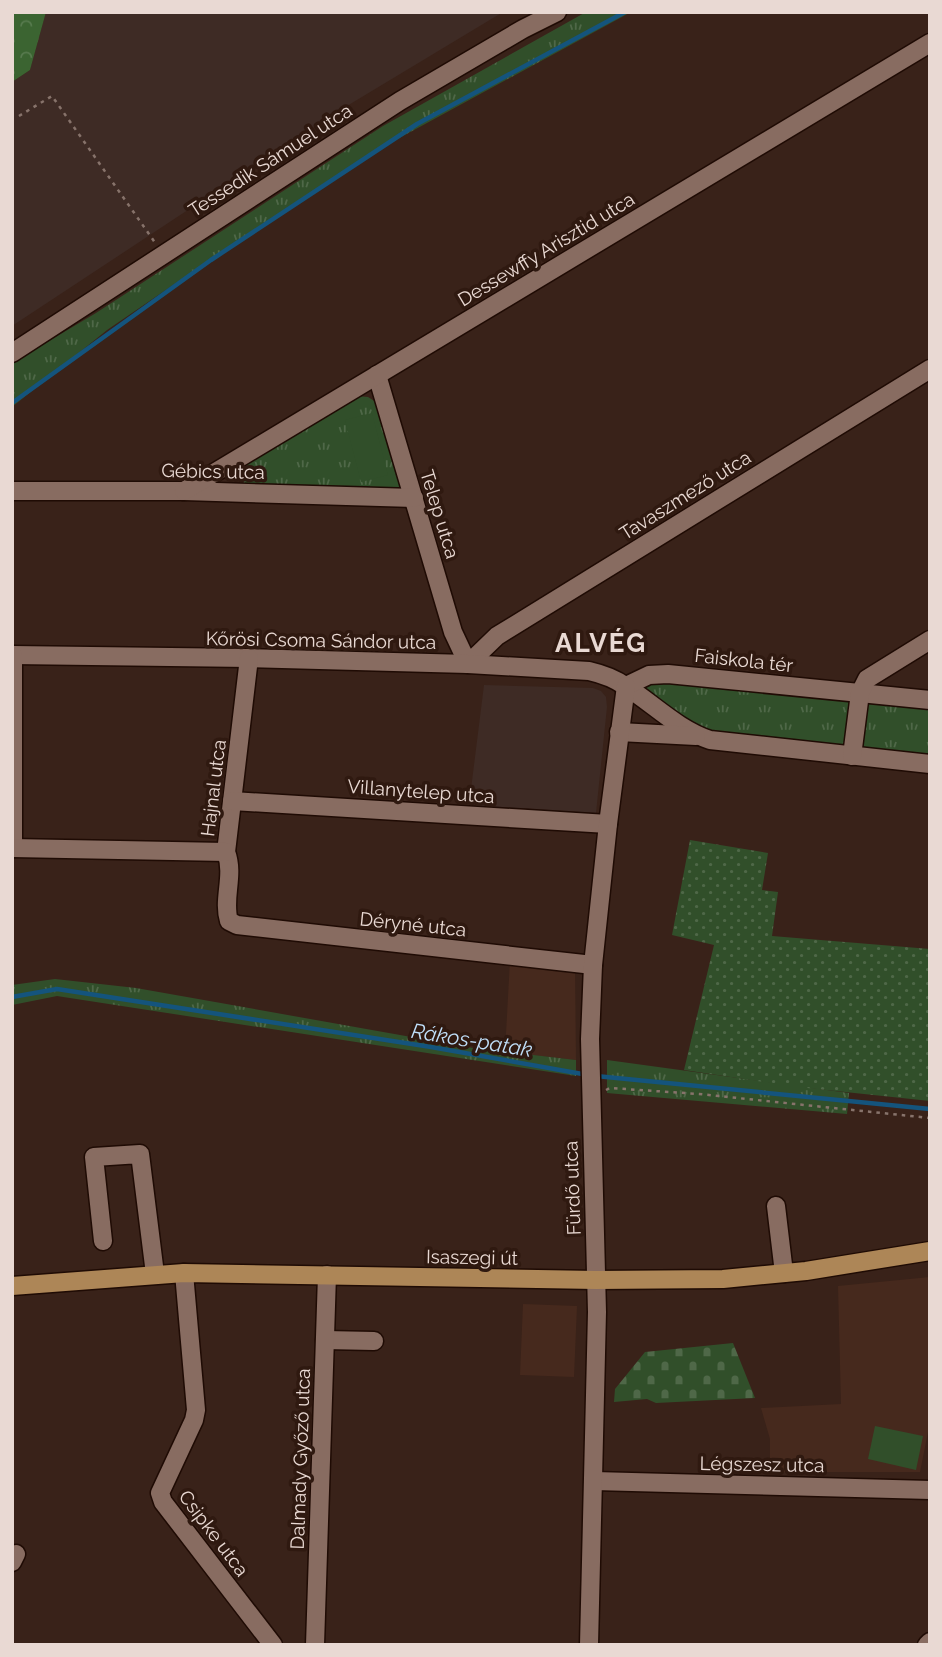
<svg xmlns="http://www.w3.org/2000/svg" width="942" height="1657" font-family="Raleway,sans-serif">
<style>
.industrial{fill:#3e2b25}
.built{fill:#46291d}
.grass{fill:url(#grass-tufts)}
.forest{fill:url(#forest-crowns)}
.cemetery{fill:url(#cemetery-stones)}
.garden{fill:url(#garden-dots)}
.pitch{fill:#314f2a}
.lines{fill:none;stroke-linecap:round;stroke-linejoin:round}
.stream{stroke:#14547d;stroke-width:4.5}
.minor-casing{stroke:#1f0b04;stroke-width:21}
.major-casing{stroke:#1f0b04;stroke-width:21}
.path{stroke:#87736b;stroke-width:2.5;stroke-dasharray:3.5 5;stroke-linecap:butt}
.minor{stroke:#886c61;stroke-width:18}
.major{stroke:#ad8657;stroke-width:18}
.labels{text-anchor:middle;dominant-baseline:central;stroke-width:7;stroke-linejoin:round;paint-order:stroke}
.street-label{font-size:19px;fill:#e9d9d3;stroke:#2f1910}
.water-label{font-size:21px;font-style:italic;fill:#bfdef8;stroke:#2f1910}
.district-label{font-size:26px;font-weight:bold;letter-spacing:2px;fill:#e9d9d3;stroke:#2f1910}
</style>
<defs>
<pattern id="grass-tufts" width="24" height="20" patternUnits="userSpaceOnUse" patternTransform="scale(1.75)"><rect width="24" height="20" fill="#314f2a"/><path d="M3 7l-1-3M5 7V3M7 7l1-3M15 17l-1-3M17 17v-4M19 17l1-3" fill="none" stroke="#4f6848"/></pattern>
<pattern id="forest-crowns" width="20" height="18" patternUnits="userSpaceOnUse" patternTransform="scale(1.75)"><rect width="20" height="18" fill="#3b6431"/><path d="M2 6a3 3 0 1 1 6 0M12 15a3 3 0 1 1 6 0" fill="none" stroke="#577a4e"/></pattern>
<pattern id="cemetery-stones" width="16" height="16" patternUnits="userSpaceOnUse" patternTransform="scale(1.75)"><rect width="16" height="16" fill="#314f2a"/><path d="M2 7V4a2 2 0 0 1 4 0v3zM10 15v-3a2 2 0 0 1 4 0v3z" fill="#4f6848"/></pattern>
<pattern id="garden-dots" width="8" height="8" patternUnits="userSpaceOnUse" patternTransform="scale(1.75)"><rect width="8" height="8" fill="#314f2a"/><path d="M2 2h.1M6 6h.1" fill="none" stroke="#4f6848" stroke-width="1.8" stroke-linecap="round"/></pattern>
</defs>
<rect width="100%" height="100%" fill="#392219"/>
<g class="industrial">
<path d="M46 12H503L332 115 12 326V82L30 70Z"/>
<path d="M484 685 593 688 601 691 606 697 607 707 596 813 469 805Z"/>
</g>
<g class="built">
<path d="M510 960 575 967 576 1060 505 1052Z"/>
<path d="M930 1277V1422L920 1472H770V1439L761 1408 841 1404 838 1286Z"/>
<path d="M523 1304 577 1306 574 1377 520 1375Z"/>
</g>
<g class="grass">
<path d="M586 12H631L392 142 217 255 107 330 12 407V363L96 313 383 126Z"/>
<path d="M356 396 368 397 379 404 403 484 399 491 249 487C238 480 238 472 244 462Z"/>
<path d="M645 679 852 697 845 745 838 746 703 730 696 727 642 689Z"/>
<path d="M867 701 930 703V755L868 750 864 749 861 745Z"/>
<path d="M55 979 136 988 473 1048 576 1060V1076L57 996 12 1005V985Z"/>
<path d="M607 1060 849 1093 847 1114 607 1093Z"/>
</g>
<path class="forest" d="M12 12H46L30 70 12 82Z"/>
<path class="cemetery" d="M733 1343 755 1398 656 1403 647 1399 614 1402 615 1389 645 1352Z"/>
<path class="garden" d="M690 840 768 853 762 890 778 892 772 936 930 949V1101L798 1087 684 1070 714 945 672 935Z"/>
<g class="pitch">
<path d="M372 413 388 475 361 482 345 420Z"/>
<path d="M875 1426 923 1436 916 1470 868 1459Z"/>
</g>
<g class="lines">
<g class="stream">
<path d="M12 403 211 260 417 124 625 12"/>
<path d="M12 997 57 989 431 1047 588 1075"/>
<path d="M596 1076 930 1109"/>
</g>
<g class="minor-casing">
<g id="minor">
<path d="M12 353 400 101 523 29 557 12"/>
<path d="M377 375 453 632 468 664 497 636 930 369"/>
<path d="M12 491H184L414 498"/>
<path d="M184 491 930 43"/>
<path d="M12 655 249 658 468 664 589 671C602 674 614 678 625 686 654 704 677 729 710 740L930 764"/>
<path d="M13 655V848"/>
<path d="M249 658 226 852C235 876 222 899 229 921L237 925 593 965"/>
<path d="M626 686 649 675 668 674 930 700"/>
<path d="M619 732 696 736"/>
<path d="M852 756 860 693 867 679 930 640"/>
<path d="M232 801 608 824"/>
<path d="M12 848 226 852"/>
<path d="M776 1206 784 1273"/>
<path d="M103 1241 94 1157 140 1154 155 1274"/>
<path d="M184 1273 196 1410 194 1420 160 1493 163 1502 273 1645"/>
<path d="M325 1340 374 1341"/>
<path d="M594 1481 930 1490"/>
<path d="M12 1562 16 1554"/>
<path d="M315 1645 327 1275"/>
<path d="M589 1645 597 1312 590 1039 593 965 608 824 626 686"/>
<path d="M927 1645 930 1642"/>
</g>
</g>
<g class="major-casing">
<path id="major" d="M12 1286 184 1273 596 1280 723 1279 806 1271 930 1251"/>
</g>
<g class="path">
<path d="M19 116 52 96 156 244"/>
<path d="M606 1090 610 1088 699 1094 930 1118"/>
</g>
<use href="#minor" class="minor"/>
<use href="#major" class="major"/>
</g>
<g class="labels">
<g class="street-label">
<text transform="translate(270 160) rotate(-33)">Tessedik Sámuel utca</text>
<text transform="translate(546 249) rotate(-31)">Dessewffy Arisztid utca</text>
<text transform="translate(213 471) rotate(1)">Gébics utca</text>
<text transform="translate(685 495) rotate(-32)">Tavaszmező utca</text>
<text transform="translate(440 514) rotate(73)">Telep utca</text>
<text transform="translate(321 640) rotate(1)">Kőrösi Csoma Sándor utca</text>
<text transform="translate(744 660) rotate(6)">Faiskola tér</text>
<text transform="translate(213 788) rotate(-83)">Hajnal utca</text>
<text transform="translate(421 791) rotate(4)">Villanytelep utca</text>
<text transform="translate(413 924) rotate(6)">Déryné utca</text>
<text transform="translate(572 1188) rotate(-92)">Fürdő utca</text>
<text transform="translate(472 1257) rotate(1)">Isaszegi út</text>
<text transform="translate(300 1459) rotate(-88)">Dalmady Győző utca</text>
<text transform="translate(762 1464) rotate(1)">Légszesz utca</text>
<text transform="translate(214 1533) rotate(53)">Csipke utca</text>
</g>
<g class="water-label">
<text transform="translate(472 1040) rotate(9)">Rákos-patak</text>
</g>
<g class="district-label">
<text x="601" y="643">ALVÉG</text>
</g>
</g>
<rect width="942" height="1657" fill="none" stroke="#e9d9d3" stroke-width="28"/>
</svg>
